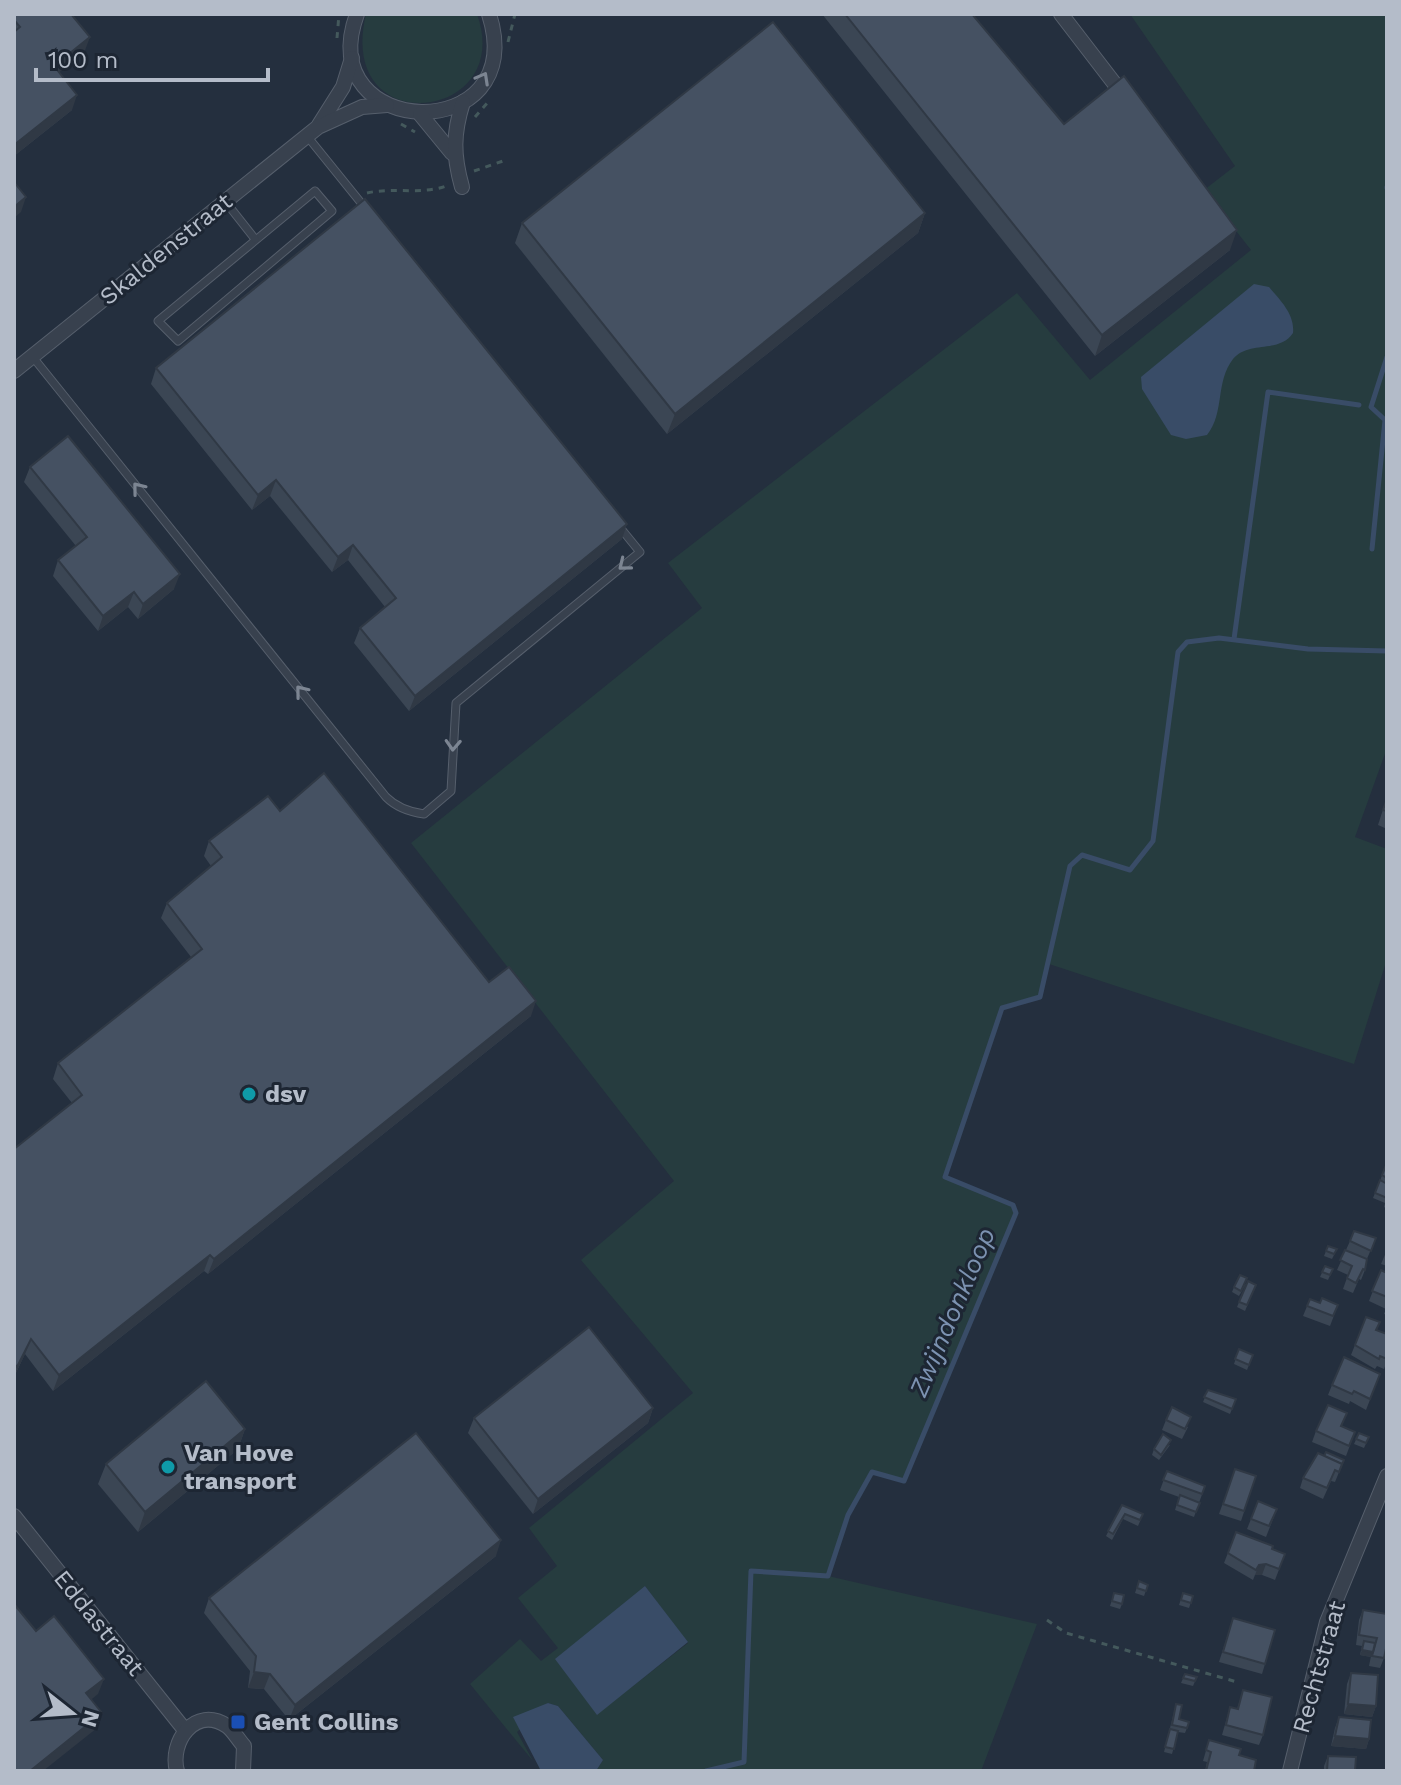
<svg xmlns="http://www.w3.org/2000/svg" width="1401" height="1785" font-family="'Work Sans',sans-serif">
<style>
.green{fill:#263c3f;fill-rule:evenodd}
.water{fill:#394c67}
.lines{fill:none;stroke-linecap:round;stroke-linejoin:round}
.stream{stroke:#394c67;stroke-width:5}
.lane-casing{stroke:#565f6c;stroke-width:9}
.street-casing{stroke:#565f6c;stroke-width:16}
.path{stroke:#44595c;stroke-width:3;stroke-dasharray:6 6;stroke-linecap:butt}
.lane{stroke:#38414e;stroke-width:7}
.street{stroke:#38414e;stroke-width:14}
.wall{fill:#3b4654}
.shaded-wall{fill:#303945}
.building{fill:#455162;stroke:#303945;stroke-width:2}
.oneway{stroke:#7c8592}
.culture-dot{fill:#0f9aa8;stroke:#1d2633;stroke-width:3}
.transit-dot{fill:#1a4fb4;stroke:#1d2633;stroke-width:3}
.labels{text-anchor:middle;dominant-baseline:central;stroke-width:6;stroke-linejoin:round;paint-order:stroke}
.street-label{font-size:24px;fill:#b4bcc9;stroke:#1d2633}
.poi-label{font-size:24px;font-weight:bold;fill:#b4bcc9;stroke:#1d2633;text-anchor:start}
.water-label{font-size:26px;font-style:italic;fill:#7c92b1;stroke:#1d2633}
</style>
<rect width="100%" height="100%" fill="#242f3e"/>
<g class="green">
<path d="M366 14H477C516 122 335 143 366 14Z"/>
<path d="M1130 14H1387V748L1355 837 1387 849V959L1354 1064 1049 964 1040 997 1001 1008 945 1177 1013 1205 1016 1213 904 1481 872 1472 848 1515 828 1576 1037 1624 981 1771H596L603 1760 558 1706 548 1703 517 1732 533 1761 470 1684 520 1639 541 1661 558 1648 518 1598 557 1566 529 1528 693 1393 581 1260 674 1181 411 843 702 608 668 563 1017 293 1090 380 1251 250 1204 190 1235 166ZM645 1586 688 1643 597 1714Z"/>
</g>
<g class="water">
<path d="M1254 284 1269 287C1280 300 1295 314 1293 333 1279 354 1249 340 1233 359 1215 382 1225 413 1207 435L1186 439 1171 435 1142 389 1141 377Z"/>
<path d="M645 1586 688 1642 597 1715 555 1659Z"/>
<path d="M548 1703 558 1706 603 1760 596 1771H541L513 1717Z"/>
</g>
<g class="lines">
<g class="stream">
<path d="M1387 187V188"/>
<path d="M1372 549 1385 420 1371 407 1387 357"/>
<path d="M1234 639 1268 392 1359 405"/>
<path d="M706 1771 744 1762 751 1571 828 1576 848 1515 872 1472 904 1481 1016 1213 1013 1205 945 1177 1002 1008 1040 997 1070 866 1082 855 1130 870 1153 841 1178 652 1187 642 1219 638 1308 649 1387 651"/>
</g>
<g class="lane-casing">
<g id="lane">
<path d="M307 136 366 209"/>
<path d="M315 191 332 211 178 341 158 321Z"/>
<path d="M225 201 255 239"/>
<path d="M32 356 386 797C396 807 409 812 424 814L451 791 456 703 640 552 618 525"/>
</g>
</g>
<g class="street-casing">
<g id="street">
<path d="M357 14C310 141 532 148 489 14"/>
<path d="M1061 14 1124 96"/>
<path d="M420 114 452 153"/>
<path d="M319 125 343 87 352 58"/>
<path d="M462 187C453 155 453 134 463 102"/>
<path d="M14 371 318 127 362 107 387 105"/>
<path d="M14 1516 184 1729"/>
<path d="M177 1771C169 1742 195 1705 227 1726 233 1730 239 1741 244 1746L243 1771"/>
<path d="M1290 1771 1327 1622 1387 1476"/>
</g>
</g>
<g class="path">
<path d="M337 38 339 14"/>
<path d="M508 42 515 14"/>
<path d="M475 117 488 102"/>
<path d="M401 124 415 132"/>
<path d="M474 171 503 161"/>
<path d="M367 193C393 187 422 195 446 186"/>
<path d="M1047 1620 1066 1633 1237 1682"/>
</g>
<use href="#lane" class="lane"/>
<use href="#street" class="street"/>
</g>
<g class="wall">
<path d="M14 14 84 53 59 72 72 110 14 156Z"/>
<path d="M822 14H972L1064 124 1230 250 1095 356Z"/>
<path d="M925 213 918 233 667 434 515 243 522 223Z"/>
<path d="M156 368 622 539 409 711 354 643 360 628 385 607 348 560 332 572 270 496 252 510 151 384Z"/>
<path d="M30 467 174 589 138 619 128 607 98 631 53 576 58 560 76 546 24 482Z"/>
<path d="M1387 797V829L1378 825Z"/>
<path d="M280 811 531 1016 208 1274 204 1271 53 1391 25 1354 14 1377V1149L72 1103 53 1079 58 1063 191 957 161 918 167 903 211 866 204 856 209 841Z"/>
<path d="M1387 1163V1209L1384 1207 1385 1203 1373 1198Z"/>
<path d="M1376 1238 1366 1261 1365 1270 1361 1280 1359 1279 1353 1293 1343 1289 1348 1275 1337 1270 1350 1241Z"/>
<path d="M1328 1246 1337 1249 1332 1259 1324 1256Z"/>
<path d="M1387 1250V1266L1381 1264Z"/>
<path d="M1325 1266 1333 1269 1328 1280 1320 1277Z"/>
<path d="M1381 1270 1387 1273V1315L1384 1314 1386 1309 1369 1301Z"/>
<path d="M1248 1281 1256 1285 1245 1311 1237 1307Z"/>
<path d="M1246 1284 1239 1296 1232 1292 1234 1287Z"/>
<path d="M1310 1299 1320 1303 1338 1305 1330 1326 1303 1316Z"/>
<path d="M1366 1317 1376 1330 1387 1334V1361L1384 1369 1377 1366 1375 1369 1351 1355Z"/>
<path d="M1239 1349 1253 1355 1247 1370 1234 1364Z"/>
<path d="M1380 1374 1366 1410 1350 1401 1349 1404 1328 1395 1332 1385Z"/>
<path d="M1208 1390 1236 1399 1230 1414 1203 1402Z"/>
<path d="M653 1408 648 1423 533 1514 468 1433 474 1418Z"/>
<path d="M1166 1420 1188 1427 1182 1439 1162 1430Z"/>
<path d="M1342 1427 1355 1432 1346 1456 1312 1442 1316 1431Z"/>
<path d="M245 1429 238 1449 138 1532 98 1484 106 1464Z"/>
<path d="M1359 1433 1369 1437 1364 1448 1354 1444Z"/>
<path d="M1170 1445 1159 1460 1152 1455 1154 1449Z"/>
<path d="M1324 1456 1344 1460 1335 1482 1331 1481 1323 1499 1300 1488 1303 1478Z"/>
<path d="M1235 1469 1256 1476 1241 1521 1219 1514Z"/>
<path d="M1167 1471 1205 1486 1194 1517 1175 1510 1179 1497 1160 1490Z"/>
<path d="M1122 1505 1141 1519 1138 1526 1123 1519 1112 1540 1106 1536Z"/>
<path d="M1277 1509 1266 1537 1247 1529 1251 1519Z"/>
<path d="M1236 1532 1285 1554 1275 1580 1262 1575H1255L1253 1580 1224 1563Z"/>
<path d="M496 1556 289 1720 264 1689 248 1688 250 1671 204 1613 209 1598Z"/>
<path d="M1139 1581 1148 1585 1144 1596 1135 1593Z"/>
<path d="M1114 1593 1122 1604 1120 1609 1110 1606Z"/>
<path d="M1183 1593 1193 1596 1189 1608 1179 1605Z"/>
<path d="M1363 1610 1387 1614 1384 1658 1380 1668 1369 1666 1371 1656V1657L1360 1655 1362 1646 1356 1645 1359 1620Z"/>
<path d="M1233 1618 1265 1664 1262 1674 1219 1662Z"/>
<path d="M1351 1673 1376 1706 1372 1717 1344 1714 1347 1684Z"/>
<path d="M1185 1674 1197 1677 1193 1686 1181 1683Z"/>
<path d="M1243 1690 1263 1735 1259 1745 1222 1735 1230 1707 1237 1709Z"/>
<path d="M1176 1704 1179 1719 1187 1728 1185 1733 1178 1732 1172 1754 1164 1752Z"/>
<path d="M1339 1717 1369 1739 1366 1749 1331 1746 1335 1728Z"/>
<path d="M1209 1740 1239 1755 1254 1771H1205L1207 1762 1203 1761Z"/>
<path d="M1328 1756 1355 1771H1324V1766Z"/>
</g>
<g class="shaded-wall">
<path d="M90 37 84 53 48 81 54 66Z"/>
<path d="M77 95 72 110 14 156V145Z"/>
<path d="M26 197 21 212 14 218V207Z"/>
<path d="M925 213 918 233 667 434 675 414Z"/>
<path d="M1237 230 1230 250 1095 356 1102 335Z"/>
<path d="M276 480 270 496 252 510 258 495Z"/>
<path d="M627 524 622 539 409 711 415 696Z"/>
<path d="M353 545 348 560 332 572 338 557Z"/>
<path d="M180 574 174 589 138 619 143 604Z"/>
<path d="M134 592 128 607 98 631 103 616Z"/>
<path d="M536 1001 531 1016 208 1274 214 1259Z"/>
<path d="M210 1255 204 1271 53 1391 59 1375Z"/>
<path d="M31 1339 25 1354 14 1377 17 1367Z"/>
<path d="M653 1408 648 1423 533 1514 538 1499Z"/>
<path d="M245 1429 238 1449 138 1532 145 1512Z"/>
<path d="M501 1540 496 1556 289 1720 295 1705Z"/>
<path d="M1266 1564 1262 1575H1255L1253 1580 1259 1565Z"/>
<path d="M1362 1650 1373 1652 1371 1657 1360 1655Z"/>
<path d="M254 1672 270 1674 264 1689 248 1688Z"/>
<path d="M104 1679 98 1694 81 1708 86 1693Z"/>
<path d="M1348 1704 1376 1706 1372 1717 1344 1714Z"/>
<path d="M102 1713 97 1728 43 1771H30Z"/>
<path d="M1335 1736 1369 1739 1366 1749 1331 1746Z"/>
</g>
<g class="building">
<path d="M14 14H71L90 37 54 66 77 95 14 145V32L20 27 14 20Z"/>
<path d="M845 14H972L1064 124 1124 76 1237 230 1102 335Z"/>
<path d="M773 22 925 213 675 414 522 223Z"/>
<path d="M14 182 26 197 14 207Z"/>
<path d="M365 199 627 524 415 696 360 628 396 598 353 545 338 557 276 480 258 495 156 368Z"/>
<path d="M68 436 180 574 143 604 134 592 103 616 58 560 87 537 30 467Z"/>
<path d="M324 773 489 982 509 967 536 1001 214 1259 210 1255 59 1375 31 1339 17 1367 14 1363V1149L82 1095 58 1063 202 949 167 903 222 857 209 841 268 796 280 811Z"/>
<path d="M1387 799V811L1383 810Z"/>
<path d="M1387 1163V1178L1382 1175Z"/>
<path d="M1380 1180 1387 1184V1198L1375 1193Z"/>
<path d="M1354 1231 1376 1238 1371 1251 1350 1241Z"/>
<path d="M1328 1246 1337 1249 1334 1254 1326 1251Z"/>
<path d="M1345 1250 1367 1259 1365 1270 1363 1269 1356 1283 1347 1278 1352 1266 1340 1260Z"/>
<path d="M1325 1266 1333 1269 1330 1275 1322 1272Z"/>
<path d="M1381 1270 1387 1273V1297L1372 1291Z"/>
<path d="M1240 1275 1247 1278 1241 1291 1234 1287Z"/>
<path d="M1248 1281 1256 1285 1247 1305 1239 1302Z"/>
<path d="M1322 1298 1338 1305 1333 1316 1307 1306 1310 1299 1320 1303Z"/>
<path d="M1366 1317 1380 1322 1376 1330 1387 1334V1359L1380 1356 1379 1359 1355 1345Z"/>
<path d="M589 1327 653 1408 538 1499 474 1418Z"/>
<path d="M1239 1349 1253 1355 1249 1365 1235 1359Z"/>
<path d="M1344 1357 1380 1374 1370 1399 1354 1391 1352 1394 1332 1385Z"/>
<path d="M206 1381 245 1429 145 1512 106 1464Z"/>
<path d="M1208 1390 1236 1399 1232 1409 1204 1397Z"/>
<path d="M1328 1405 1347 1413 1341 1426 1355 1432 1349 1446 1316 1431Z"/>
<path d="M1172 1407 1191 1417 1185 1429 1166 1420Z"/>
<path d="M416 1433 501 1540 295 1705 270 1674 254 1672 256 1656 209 1598Z"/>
<path d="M1359 1433 1369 1437 1366 1443 1356 1439Z"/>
<path d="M1163 1434 1171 1440 1161 1455 1154 1449Z"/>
<path d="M1326 1452 1344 1460 1340 1469 1342 1464 1324 1456Z"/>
<path d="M1318 1453 1342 1464 1339 1472 1335 1470 1327 1488 1303 1478Z"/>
<path d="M1235 1469 1256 1476 1244 1511 1223 1504Z"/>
<path d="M1167 1471 1205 1486 1202 1494 1163 1480Z"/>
<path d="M1180 1495 1200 1503 1196 1512 1177 1505Z"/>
<path d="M1258 1501 1277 1509 1269 1526 1251 1519Z"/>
<path d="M1122 1505 1143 1514 1140 1520 1125 1514 1113 1534 1108 1531Z"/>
<path d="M1236 1532 1273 1546 1272 1549 1285 1554 1279 1569 1266 1564 1259 1565 1256 1570 1228 1553Z"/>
<path d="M1139 1581 1148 1585 1146 1591 1137 1588Z"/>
<path d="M1114 1593 1124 1595 1122 1604 1112 1601Z"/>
<path d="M1183 1593 1193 1596 1191 1603 1181 1600Z"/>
<path d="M14 1604 36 1631 54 1616 104 1679 86 1693 102 1713 30 1771H14Z"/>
<path d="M1363 1610 1387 1614V1644L1384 1658 1372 1656 1377 1638 1359 1635Z"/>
<path d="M1233 1618 1275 1630 1265 1664 1223 1652Z"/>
<path d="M1364 1641 1375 1643 1373 1652 1362 1650Z"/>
<path d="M1351 1673 1378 1675 1376 1706 1348 1704Z"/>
<path d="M1185 1674 1197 1677 1195 1681 1183 1678Z"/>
<path d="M1243 1690 1272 1697 1263 1735 1226 1725 1230 1707 1238 1709Z"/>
<path d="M1176 1704 1182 1705 1179 1719 1189 1722 1187 1728 1172 1725Z"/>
<path d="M1339 1717 1371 1720 1369 1739 1335 1736Z"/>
<path d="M1170 1729 1178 1731 1174 1749 1165 1747Z"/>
<path d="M1209 1740 1241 1749 1239 1755 1256 1760 1254 1771H1206L1211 1752 1206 1750Z"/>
<path d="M1328 1756 1356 1757 1355 1771H1327Z"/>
</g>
<defs><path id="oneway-chevron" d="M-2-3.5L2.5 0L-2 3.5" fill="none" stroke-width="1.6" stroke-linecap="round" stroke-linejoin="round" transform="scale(2)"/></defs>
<g class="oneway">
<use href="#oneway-chevron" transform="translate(483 78) rotate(-61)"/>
<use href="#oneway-chevron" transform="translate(138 488) rotate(-129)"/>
<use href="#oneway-chevron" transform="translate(624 565) rotate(141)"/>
<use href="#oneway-chevron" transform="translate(301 691) rotate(-129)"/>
<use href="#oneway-chevron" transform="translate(453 745) rotate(93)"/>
</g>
<g class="culture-dot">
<circle cx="249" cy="1094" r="8"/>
<circle cx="168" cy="1467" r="8"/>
</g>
<rect class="transit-dot" x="230" y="1714" width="16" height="16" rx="4"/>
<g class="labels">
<g class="street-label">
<text transform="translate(166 249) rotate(-39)">Skaldenstraat</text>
<text transform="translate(99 1623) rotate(51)">Eddastraat</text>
<text transform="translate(1319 1667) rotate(-74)">Rechtstraat</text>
</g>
<g class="poi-label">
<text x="265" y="1094">dsv</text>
<text x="184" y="1453">Van Hove<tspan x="184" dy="28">transport</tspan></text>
<text x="254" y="1722">Gent Collins</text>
</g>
<g class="water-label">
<text transform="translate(952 1312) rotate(-67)">Zwijndonkloop</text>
</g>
</g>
<rect width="1401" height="1785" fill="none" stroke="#b4bcc9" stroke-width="32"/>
<g transform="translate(72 1713) rotate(107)" stroke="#1d2633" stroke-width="6" paint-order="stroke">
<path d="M0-6L14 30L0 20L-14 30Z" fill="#b4bcc9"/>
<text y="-12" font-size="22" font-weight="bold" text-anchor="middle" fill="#b4bcc9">N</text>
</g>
<path d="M36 68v12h232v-12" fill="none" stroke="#b4bcc9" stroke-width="4"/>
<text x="48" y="68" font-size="24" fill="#b4bcc9" stroke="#1d2633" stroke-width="6" paint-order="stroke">100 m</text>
</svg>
